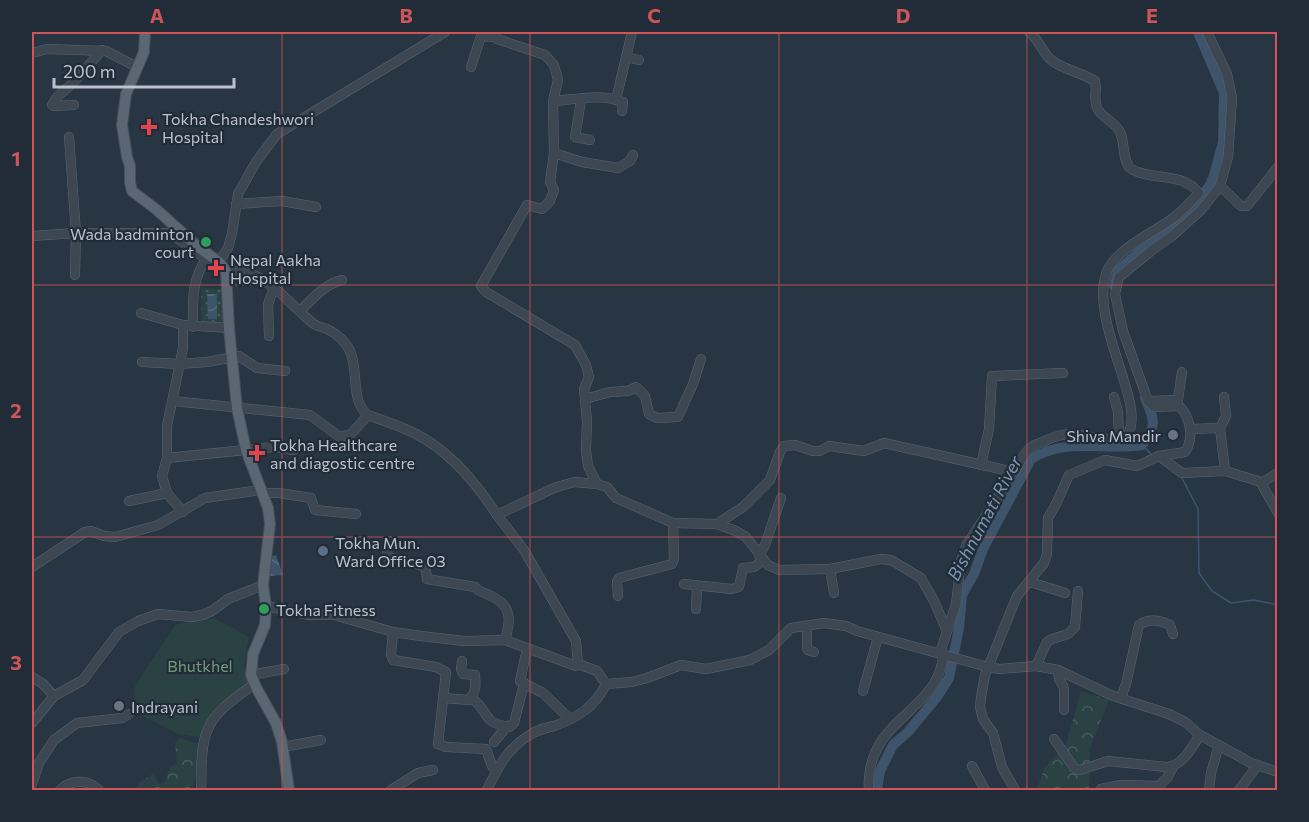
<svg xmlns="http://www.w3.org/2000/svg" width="1309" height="822" font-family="Commissioner,sans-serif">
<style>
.forest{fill:url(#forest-crowns)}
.park{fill:url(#park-dots)}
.pitch{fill:#2a4244}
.water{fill:url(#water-waves)}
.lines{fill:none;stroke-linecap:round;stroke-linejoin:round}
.stream{stroke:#3e546b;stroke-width:1.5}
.river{stroke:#3e546b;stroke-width:10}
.minor-casing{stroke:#5b6570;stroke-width:10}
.major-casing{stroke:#46505c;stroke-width:12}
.minor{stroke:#3c4752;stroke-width:9}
.major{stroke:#5a6672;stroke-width:10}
.grid{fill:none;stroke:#ce5659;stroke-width:1.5;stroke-opacity:0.55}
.health-dot{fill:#e0444e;stroke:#212c38;stroke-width:2}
.leisure-dot{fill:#2e9e5b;stroke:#212c38;stroke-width:2}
.worship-dot{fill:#6b7280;stroke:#212c38;stroke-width:2}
.service-dot{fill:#5c6f8a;stroke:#212c38;stroke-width:2}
.labels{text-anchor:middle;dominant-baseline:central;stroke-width:4.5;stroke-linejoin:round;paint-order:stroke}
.poi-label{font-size:16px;fill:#bac2cc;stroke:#212c38;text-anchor:start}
.park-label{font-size:16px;fill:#719c78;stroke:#212c38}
.water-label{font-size:18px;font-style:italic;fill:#7b95ae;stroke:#212c38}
.neatline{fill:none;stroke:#ce5659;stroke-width:2}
.grid-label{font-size:20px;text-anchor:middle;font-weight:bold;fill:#ce5659}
</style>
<defs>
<pattern id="forest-crowns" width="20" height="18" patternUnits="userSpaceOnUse" patternTransform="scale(1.5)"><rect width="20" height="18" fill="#2a4244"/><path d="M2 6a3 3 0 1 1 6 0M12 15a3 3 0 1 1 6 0" fill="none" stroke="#475c5e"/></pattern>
<pattern id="park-dots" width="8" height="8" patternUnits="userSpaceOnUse" patternTransform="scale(1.5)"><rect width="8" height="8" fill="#2a4244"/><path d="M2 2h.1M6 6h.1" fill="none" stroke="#475c5e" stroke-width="1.8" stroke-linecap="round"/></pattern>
<pattern id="water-waves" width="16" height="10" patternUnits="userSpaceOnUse" patternTransform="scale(1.5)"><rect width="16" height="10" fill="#3e546b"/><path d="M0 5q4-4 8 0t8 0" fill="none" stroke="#586b7f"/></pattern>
</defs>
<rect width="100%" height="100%" fill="#283543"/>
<g class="forest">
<path d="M1081 691 1109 700 1090 748 1089 790H1036L1045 767 1066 744Z"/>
<path d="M180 738 201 745 193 790H135L141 781 153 774 160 785 165 782 170 767 177 764 175 743Z"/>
</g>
<path class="park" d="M201 288 221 289 223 295V325L202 323Z"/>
<path class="pitch" d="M202 618 216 619 249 637 244 665 249 684C230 700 208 713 200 737L178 734 133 711 135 686 175 625Z"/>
<g class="water">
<path d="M207 294H217V319H208Z"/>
<path d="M276 555 283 575 269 576 272 556Z"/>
</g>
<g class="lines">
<g class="stream">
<path d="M1142 445 1152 455"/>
<path d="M1182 478 1198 509 1199 573 1212 591 1231 603 1254 600 1278 605"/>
</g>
<g class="river">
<path d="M1114 286 1118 270 1196 204 1210 185 1214 175 1223 142 1224 93 1198 32"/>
<path d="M877 790 880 771 893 745 908 732 937 697 949 678 959 628 962 595 974 574 983 549 1031 459C1066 437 1103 451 1142 445 1158 425 1154 419 1145 398"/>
</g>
<g class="minor-casing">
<g id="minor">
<path d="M494 32V35L497 39 545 55 554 65 558 80 553 101 554 153 550 182 554 190 550 201 542 209 527 205 481 286 486 292 575 345 586 365 589 377 584 389 587 421 586 450 588 466 597 484"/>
<path d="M32 53 47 49 106 51 137 67"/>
<path d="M626 57 639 60"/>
<path d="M471 67 481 36 496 37"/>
<path d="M581 100 575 137 590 140"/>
<path d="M616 100 623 102 622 111"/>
<path d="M553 101C573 100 596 94 616 100L632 32"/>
<path d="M74 105 54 106 52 105 58 96 73 83 102 50"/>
<path d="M69 137 76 233 75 275"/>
<path d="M554 153 582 162 618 168 630 161 633 155"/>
<path d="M1220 186 1241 206H1247L1278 167"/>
<path d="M236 204 282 201 316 207"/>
<path d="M32 236 76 233H170L206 259 219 262 228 248 232 234 238 194 256 162 277 134 445 32"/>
<path d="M226 271C233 271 242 271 249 273 275 282 293 308 314 324 318 327 323 327 327 329 336 333 346 342 350 351 359 370 350 402 368 415 384 421 401 426 416 434 449 451 477 484 497 515L554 488 574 482 597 484 607 487 616 498 673 523 717 524 736 531 746 537 768 565 779 570 830 569 881 559 891 560 921 578 934 601 947 631"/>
<path d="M300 311C311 300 326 283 342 280"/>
<path d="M141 313 183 325 229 328"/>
<path d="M183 325V348L167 426V458L162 476 167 493 183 512"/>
<path d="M193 327C193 300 191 282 206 259"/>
<path d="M269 336 268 304 274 288"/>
<path d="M142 362 179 364 207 362 239 356 257 368 285 371"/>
<path d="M1114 397 1118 412 1119 439"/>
<path d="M1224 397 1226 416 1220 428 1225 471"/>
<path d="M585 399 610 392 628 391 636 387 645 396 649 414 657 418 678 417 693 384 701 359"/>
<path d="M173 401 310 415 340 437 351 434 368 415"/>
<path d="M1148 401 1178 400 1182 372"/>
<path d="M1191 429 1220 428"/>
<path d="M1159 456 1182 473 1225 471 1258 481 1261 483 1278 513"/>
<path d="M167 458 274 447 294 450"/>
<path d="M981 465 989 429 992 376 1063 373"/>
<path d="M1261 483 1278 473"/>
<path d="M261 493H279L311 498 315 510 356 514"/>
<path d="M129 501 167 493"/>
<path d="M497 515 524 550 576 641 578 664"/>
<path d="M717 524 743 507 770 480 780 452 784 446 795 445 813 451H820L829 446 864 451 884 443 1014 472C1019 465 1023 455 1029 449 1033 445 1040 443 1045 441 1053 437 1062 434 1071 434 1085 434 1120 446 1128 433 1147 405 1086 317 1108 269 1119 247 1157 231 1176 216 1184 209 1192 201 1199 193 1183 173 1160 180 1138 172 1136 171 1132 170 1130 168 1122 159 1125 142 1120 132 1115 121 1098 117 1096 104 1094 96 1097 89 1095 81 1082 73 1066 70 1054 62 1043 56 1041 41 1029 32"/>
<path d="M387 551 388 557 423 566 426 570 427 579 475 587C479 592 485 593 491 596 512 605 511 621 505 640"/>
<path d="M759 555 765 545 781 498"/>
<path d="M32 567 85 532 91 531 104 536 115 537 158 525 205 498 260 490"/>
<path d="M830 569 834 593"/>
<path d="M1030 582 1065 593"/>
<path d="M684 584 732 589 739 587 743 568 754 567 763 560"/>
<path d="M618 596 617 582 619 578 672 564 674 559 673 523"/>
<path d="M266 606 309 615H334L393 632 421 636 464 641 505 640 576 666 578 664 597 671 606 684"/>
<path d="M696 609 697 586"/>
<path d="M807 627V648L808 650 814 652"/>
<path d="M393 632 391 655 393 660 436 667 446 672 438 744 446 747 486 749 492 766 497 769"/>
<path d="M527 649 520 681 543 693 570 719"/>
<path d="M940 653 956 604 961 561 966 546 1014 472"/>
<path d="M1036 666 1047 642 1052 639 1068 634 1075 627 1078 591"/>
<path d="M1058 670 1059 679 1064 688V710"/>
<path d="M251 675 284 669"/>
<path d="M32 677 42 683 54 696"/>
<path d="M606 684 632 682 647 678 681 665 706 669 750 660 769 650 791 628 824 623 846 626 857 631 988 667 999 669 1036 666 1058 670 1113 696 1169 714 1185 722 1200 735 1251 763 1278 772"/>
<path d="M863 691 878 637"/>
<path d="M443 698 469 700C476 692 476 686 475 675L463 674 461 669 462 661"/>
<path d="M471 698C491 711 479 722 509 727L514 723 524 684"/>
<path d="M1121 698 1126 684 1139 625C1149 618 1160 620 1170 625L1173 634"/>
<path d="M32 723 54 696 83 680 119 632 138 621 158 614 192 617 202 615 212 611 228 599 263 585"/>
<path d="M1054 739 1075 769 1080 770 1108 761 1166 767C1182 767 1192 747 1200 735"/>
<path d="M494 742 503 731 505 726"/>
<path d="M283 747 321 740"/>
<path d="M972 766 985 790"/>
<path d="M32 784 39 763 54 740 77 723 122 718 129 714"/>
<path d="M1101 789 1121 785 1159 786 1167 778 1173 767"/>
<path d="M60 790C71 779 88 779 99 790"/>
<path d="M201 790C202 773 200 751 206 734 213 711 236 698 254 684"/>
<path d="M391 790 418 773 433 770"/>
<path d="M487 790C497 769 507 749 528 736 536 730 545 728 554 726 577 718 595 707 606 684"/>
<path d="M869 790C868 779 870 764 875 753 890 716 942 699 943 654"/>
<path d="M1015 790 1002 767 993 733 983 719 980 707 981 697 985 675 1017 596 1044 563 1047 554 1048 518 1056 504 1069 475 1105 460 1137 466 1159 456 1185 452C1194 439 1191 417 1179 406L1154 407 1148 401 1123 331 1115 294 1119 277 1151 251 1172 236 1201 210 1220 186 1228 157 1232 98 1227 74 1207 32"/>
<path d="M1209 790 1211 773 1219 745"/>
<path d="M1239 790 1258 765"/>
</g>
</g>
<g class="major-casing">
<path id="major" d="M145 32 144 52 126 94 122 125 127 157 130 166V182L132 191 157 210 198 247 219 262 226 271 229 328 237 408 246 450 268 508 270 524 263 585 266 606 265 625 253 654 251 675 257 689 276 723 282 742 289 790"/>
</g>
<use href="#minor" class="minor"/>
<use href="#major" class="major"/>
</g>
<path class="grid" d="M282 32V790M530 32V790M779 32V790M1027 32V790M32 285H1278M32 537H1278"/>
<g class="health-dot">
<path d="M146 118h6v6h6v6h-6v6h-6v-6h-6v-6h6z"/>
<path d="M213 259h6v6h6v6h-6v6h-6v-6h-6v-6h6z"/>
<path d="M254 444h6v6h6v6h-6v6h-6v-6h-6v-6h6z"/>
</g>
<g class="leisure-dot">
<circle cx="206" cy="242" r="6"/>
<circle cx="264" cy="609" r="6"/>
</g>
<g class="worship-dot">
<circle cx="1173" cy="435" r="6"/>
<circle cx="119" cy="706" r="6"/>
</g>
<circle class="service-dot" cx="323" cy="551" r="6"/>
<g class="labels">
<g class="poi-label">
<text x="162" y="118">Tokha Chandeshwori<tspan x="162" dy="18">Hospital</tspan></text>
<text x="194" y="233" text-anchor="end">Wada badminton<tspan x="194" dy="18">court</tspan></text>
<text x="230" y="259">Nepal Aakha<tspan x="230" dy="18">Hospital</tspan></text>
<text x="1161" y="435" text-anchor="end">Shiva Mandir</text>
<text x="270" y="444">Tokha Healthcare<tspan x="270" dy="18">and diagostic centre</tspan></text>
<text x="335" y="542">Tokha Mun.<tspan x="335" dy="18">Ward Office 03</tspan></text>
<text x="276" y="609">Tokha Fitness</text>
<text x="131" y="706">Indrayani</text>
</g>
<g class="park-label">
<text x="200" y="665">Bhutkhel</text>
</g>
<g class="water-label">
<text transform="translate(984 518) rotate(-62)">Bishnumati River</text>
</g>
</g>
<rect width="1309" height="822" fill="none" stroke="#212c38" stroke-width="66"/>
<path d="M54 78v9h180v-9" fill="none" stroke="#bac2cc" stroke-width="3"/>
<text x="63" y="78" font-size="18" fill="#bac2cc" stroke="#212c38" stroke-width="4.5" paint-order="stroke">200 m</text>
<rect x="33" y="33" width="1243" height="756" class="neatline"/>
<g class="grid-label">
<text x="157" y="23">A</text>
<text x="406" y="23">B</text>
<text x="654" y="23">C</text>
<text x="903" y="23">D</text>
<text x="1152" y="23">E</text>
<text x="16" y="166">1</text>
<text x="16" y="418">2</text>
<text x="16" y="670">3</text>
</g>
</svg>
